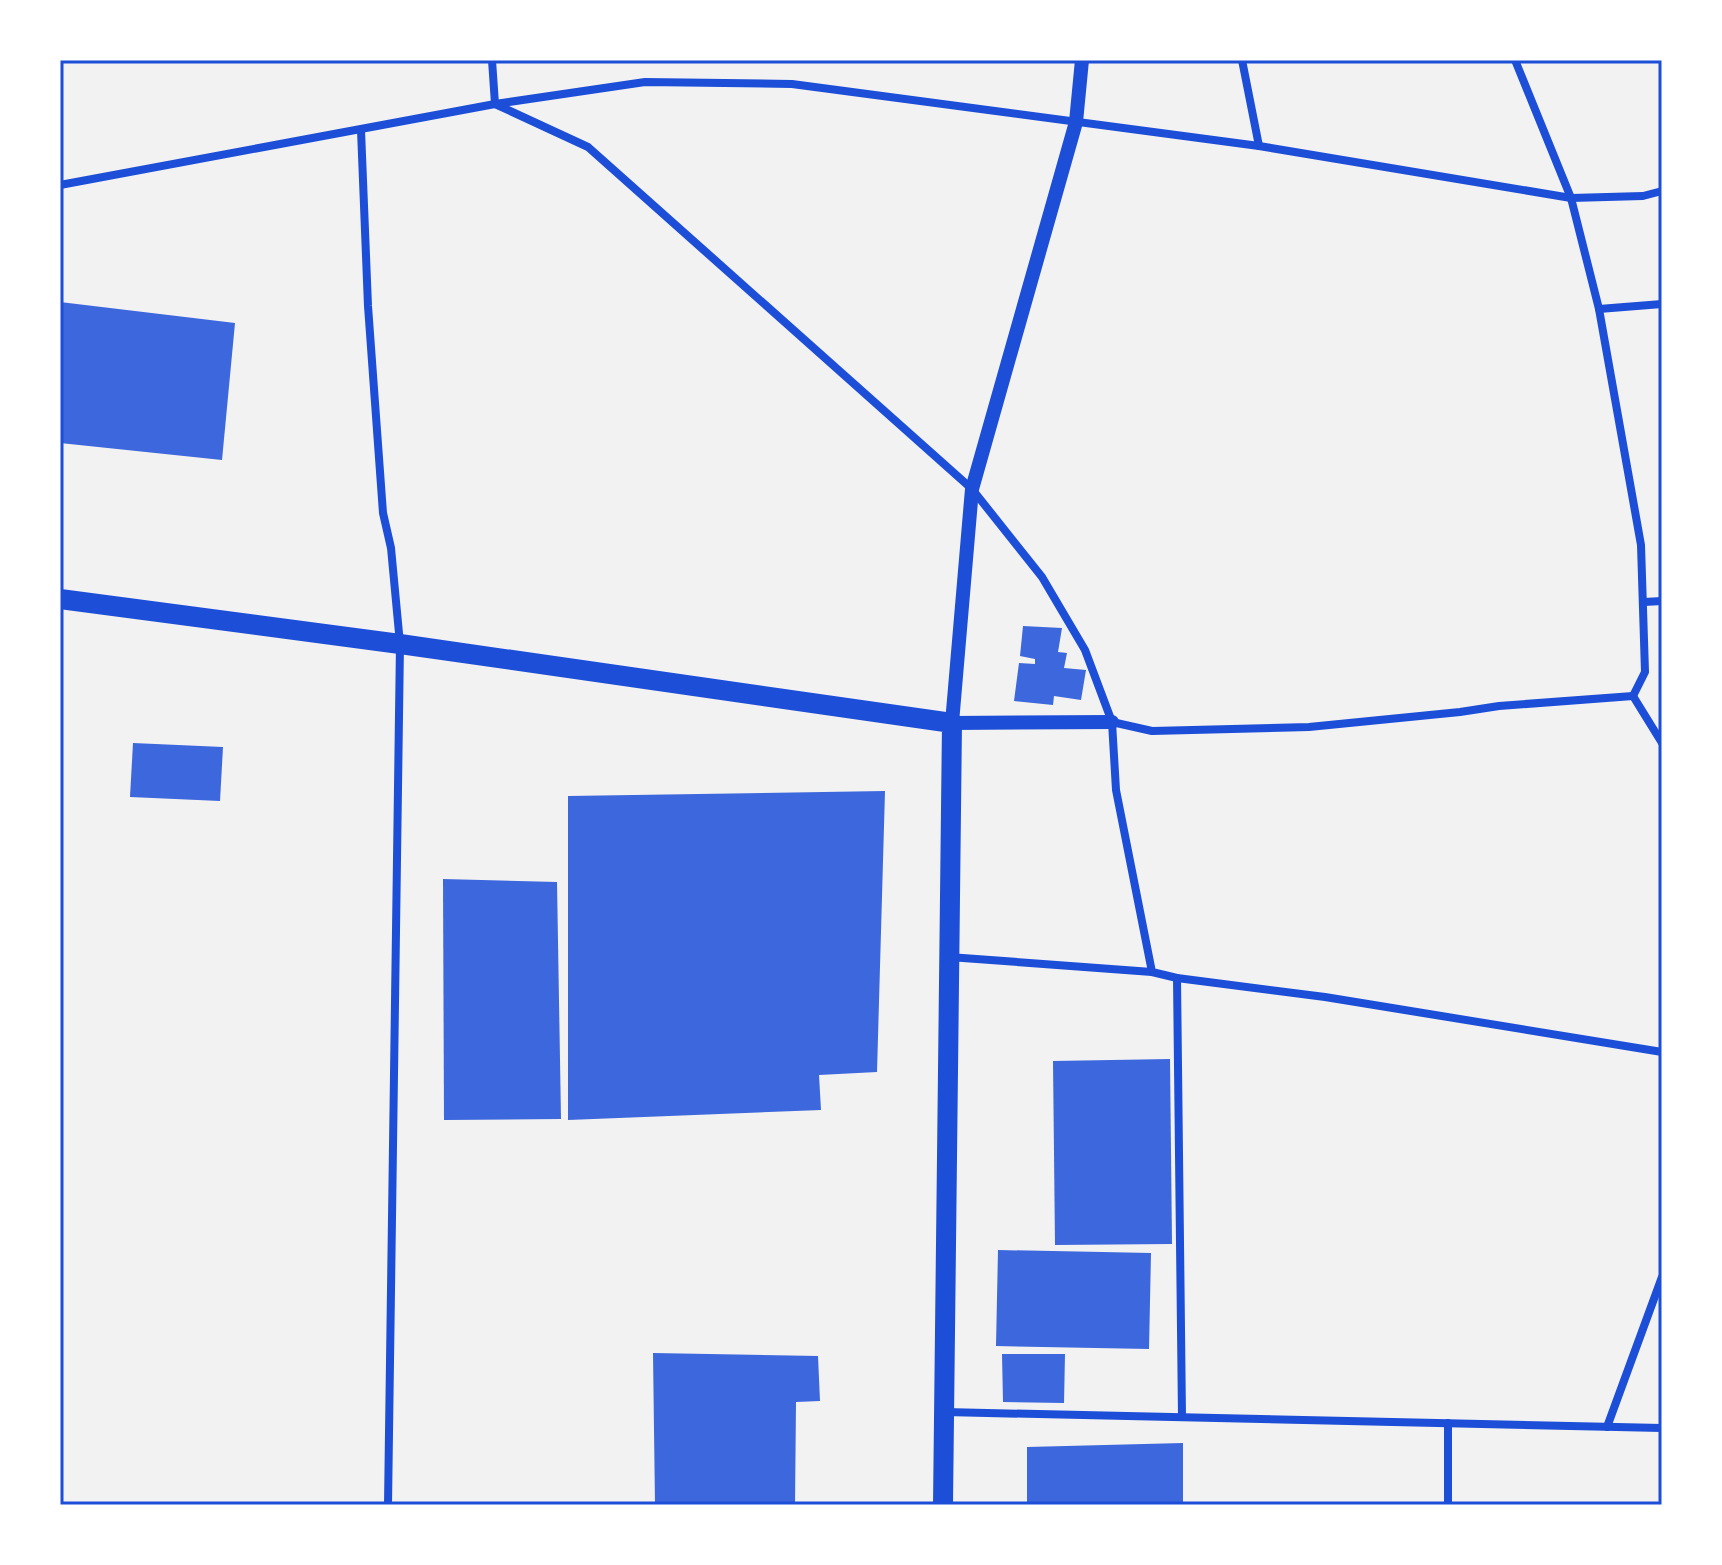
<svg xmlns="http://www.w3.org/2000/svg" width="1722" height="1565" font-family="'PT Serif',serif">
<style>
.building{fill:#3d67dc}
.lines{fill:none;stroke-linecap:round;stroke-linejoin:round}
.minor{stroke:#1d4ed8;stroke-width:8}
.tertiary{stroke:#1d4ed8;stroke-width:14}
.primary{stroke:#1d4ed8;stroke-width:20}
.neatline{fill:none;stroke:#1d4ed8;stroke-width:3}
</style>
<rect width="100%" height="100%" fill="#f2f2f2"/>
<g class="building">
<path d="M60 302 235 323 222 460 60 443Z"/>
<path d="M1023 626 1062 628 1058 652 1067 653 1064 668 1086 670 1081 700 1054 696 1053 705 1014 701 1019 663 1035 664V659L1020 656Z"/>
<path d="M133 743 223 747 220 801 130 797Z"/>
<path d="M885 791 877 1072 819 1075 821 1110 568 1120V796Z"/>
<path d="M443 879 557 882 561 1119 444 1120Z"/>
<path d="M1170 1059 1172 1244 1055 1245 1053 1061Z"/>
<path d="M998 1250 1151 1253 1149 1349 996 1346Z"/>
<path d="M653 1353 818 1356 820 1401 796 1402 795 1505H655Z"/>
<path d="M1002 1354H1065L1064 1403 1003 1402Z"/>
<path d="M1183 1443V1505H1027V1447Z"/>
</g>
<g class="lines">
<g class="minor">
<path d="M492 60 495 104"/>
<path d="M1242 60 1259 146"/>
<path d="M1515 60 1571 198 1599 309 1641 545 1645 672 1633 696"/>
<path d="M495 104 588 147 972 489 1042 577 1085 650 1112 722 1116 790 1152 972 1177 978 1325 997 1662 1052"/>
<path d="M361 130 368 306 383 513 391 548 400 644 388 1505"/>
<path d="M60 185 495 104 645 82 792 84 1259 146 1571 198 1643 196 1662 191"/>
<path d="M1599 309 1662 304"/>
<path d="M1644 602 1662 601"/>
<path d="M1633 696 1662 743"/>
<path d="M1112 722 1152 731 1309 727 1460 712 1499 706 1633 696"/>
<path d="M949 957 1152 972"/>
<path d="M1177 978 1182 1417"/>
<path d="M945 1412 1662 1428"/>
<path d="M1448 1423V1505"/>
<path d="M1607 1427 1662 1277"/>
</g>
<path class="tertiary" d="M1082 60 1076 122 972 489 952 723 1112 722"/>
<path class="primary" d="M60 599 400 644 952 723 943 1505"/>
</g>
<rect width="1722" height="1565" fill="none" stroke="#ffffff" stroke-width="124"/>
<rect x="62" y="62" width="1598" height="1441" class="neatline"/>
</svg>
